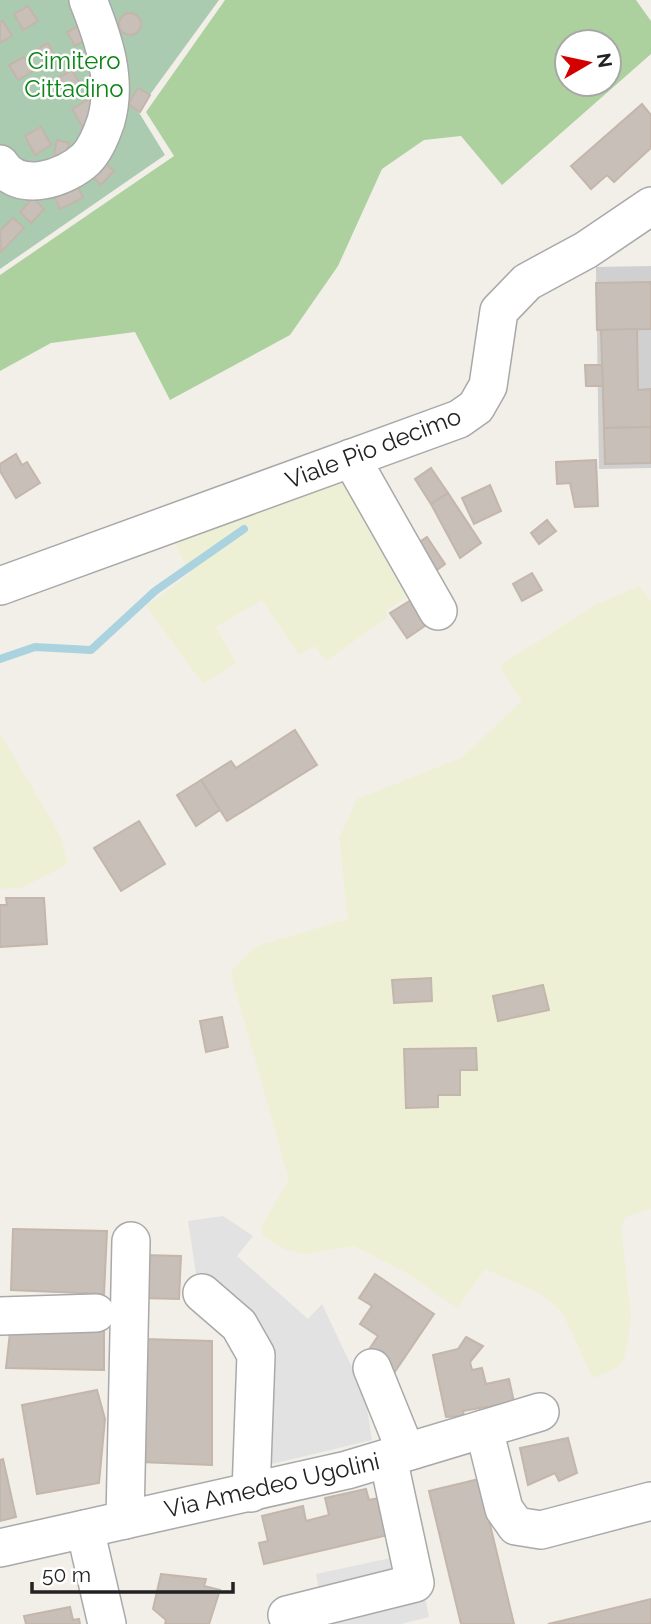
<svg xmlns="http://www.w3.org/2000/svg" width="651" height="1624" font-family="Raleway,sans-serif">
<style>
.religious{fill:#d0d0d0}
.farmland{fill:#eef0d5}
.forest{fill:#add19e;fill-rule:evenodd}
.cemetery{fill:#aacbaf}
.parking{fill:#e2e2e2}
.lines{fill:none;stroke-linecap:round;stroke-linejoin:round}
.stream{stroke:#aad3df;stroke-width:8}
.building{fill:#c7bfb8;stroke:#c4b6ab;stroke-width:2}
.minor-casing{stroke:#a9a9a9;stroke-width:40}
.minor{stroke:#fff;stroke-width:37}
.labels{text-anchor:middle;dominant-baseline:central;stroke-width:5;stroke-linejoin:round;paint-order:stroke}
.park-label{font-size:24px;fill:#0c8416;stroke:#fff}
.street-label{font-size:24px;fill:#222;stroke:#fff}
</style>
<rect width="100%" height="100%" fill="#f2efe9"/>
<path class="religious" d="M651 266V468L599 469 596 267Z"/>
<g class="farmland">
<path d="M349 477 416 591 385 611 388 617 326 661 315 646 299 655 262 600 216 627 236 663 203 684 146 606 190 574 174 542Z"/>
<path d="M639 586 651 601V1209L626 1217 621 1226 631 1317 625 1357 619 1367 593 1378 562 1312 541 1294 485 1269 457 1308 405 1272 354 1246 305 1254 286 1250 264 1237 260 1229 289 1180 231 975 233 968 257 946 348 919 339 838 357 799 461 758 522 701 499 666 595 605Z"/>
<path d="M0 733 60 835 68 864 22 888 0 889Z"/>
</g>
<path class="forest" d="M225 0H636L651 21V54L502 185 461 136 424 140 382 169 338 266 290 335 170 400 135 332 51 343 0 371V275L174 156 146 112ZM567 42H609V84H567Z"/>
<path class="cemetery" d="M0 0H219L138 111 165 155 0 269Z"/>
<g class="parking">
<path d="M223 1216 253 1236 237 1256 308 1319 322 1304 365 1395 372 1440 272 1464 273 1346 196 1274 188 1221Z"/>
<path d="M400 1556 404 1577 320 1595 316 1574Z"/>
<path d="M425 1597 429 1617 401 1624H328L327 1620Z"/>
</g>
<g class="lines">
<path class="stream" d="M0 659 35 647 91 650 155 591 244 529"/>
</g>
<g class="building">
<path d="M28 6 38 21 23 30 14 14Z"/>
<circle cx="130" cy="24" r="11"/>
<path d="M3 21 12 36 0 43V22Z"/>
<path d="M82 24 90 38 75 46 67 32Z"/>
<path d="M48 43 55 56 44 62 36 50Z"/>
<path d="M24 57 33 71 18 80 9 65Z"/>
<path d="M72 70 80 84 67 92 59 77Z"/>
<path d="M138 88 150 95 140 112 128 104Z"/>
<path d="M91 98 100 115 82 126 72 109Z"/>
<path d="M642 104 651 115V148L614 182 607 175 591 189 571 166Z"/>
<path d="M41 127 51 145 35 155 25 136Z"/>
<path d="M57 140 69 143 65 157 54 154Z"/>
<path d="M102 160 114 171 101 185 89 173Z"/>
<path d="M75 181 83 198 60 209 52 192Z"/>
<path d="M33 198 44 209 31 223 20 212Z"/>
<path d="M13 218 24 228 1 252 0 231Z"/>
<path d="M651 282V329L597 330 596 283Z"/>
<path d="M637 329 638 390 651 389V427L604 428 601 330Z"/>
<path d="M585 365H602L603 386H586Z"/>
<path d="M651 427V463L605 464 604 428Z"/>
<path d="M16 454 22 465 27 462 40 483 16 498 0 471V464Z"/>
<path d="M596 460 598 506 575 507 570 483 557 484 556 462Z"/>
<path d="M431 468 448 493 431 504 415 479Z"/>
<path d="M490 485 501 511 474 524 462 498Z"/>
<path d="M448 493 481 543 460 558 431 504Z"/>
<path d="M547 520 556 531 539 544 531 533Z"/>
<path d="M427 537 445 564 433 573 415 545Z"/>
<path d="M532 573 542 590 522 601 513 584Z"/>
<path d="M419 595 435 619 407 638 390 613Z"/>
<path d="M295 730 317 765 227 821 201 780 231 761 236 768Z"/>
<path d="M201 780 220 810 196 826 177 795Z"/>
<path d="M139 821 165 864 121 891 94 848Z"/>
<path d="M6 898H44L47 944 0 947V905H7Z"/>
<path d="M431 978 432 1001 394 1003 392 980Z"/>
<path d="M543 985 549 1010 498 1021 493 996Z"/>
<path d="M222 1017 228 1047 206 1052 200 1021Z"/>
<path d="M476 1048 477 1070H460V1095H438V1107L406 1108 404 1049Z"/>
<path d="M13 1229 107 1231 104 1294 11 1290Z"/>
<path d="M143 1255 181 1256 179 1299 141 1298Z"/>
<path d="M375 1274 434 1314 394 1373 366 1354 378 1336 360 1324 372 1306 359 1298Z"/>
<path d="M12 1315 104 1316V1370L6 1368Z"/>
<path d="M466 1337 483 1346 470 1362 472 1370 482 1368 486 1384 509 1379 514 1402 463 1411 464 1416 446 1417 433 1355 458 1349Z"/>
<path d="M143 1339 212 1341V1465L141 1462Z"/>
<path d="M97 1390 105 1419 99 1483 37 1494 22 1405Z"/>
<path d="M568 1438 577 1473 559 1481 555 1473 528 1485 520 1448Z"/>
<path d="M3 1459 16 1517 0 1521V1460Z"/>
<path d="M479 1479 514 1624H461L429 1491Z"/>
<path d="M366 1489 369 1500 379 1498 388 1535 264 1564 259 1543 268 1541 262 1516 303 1506 306 1521 329 1515 325 1498Z"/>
<path d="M161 1574 206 1579 204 1586 220 1590 209 1624H165L166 1620 153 1609Z"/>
<path d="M651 1599V1624H548L561 1621Z"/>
<path d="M70 1607 73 1620 79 1619 80 1624H26L24 1616Z"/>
</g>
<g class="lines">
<g class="minor-casing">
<g id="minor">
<path d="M0 164C18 194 65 179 86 159 95 150 102 133 106 121 118 79 103 38 88 0"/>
<path d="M351 458 438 611"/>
<path d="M0 586 459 419 476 407 488 386 499 311 527 282 586 250 651 206"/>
<path d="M202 1293 239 1325 256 1355 251 1493"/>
<path d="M0 1316 96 1313"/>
<path d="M372 1368 402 1442 413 1450"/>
<path d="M484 1429 504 1509 516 1526 541 1530 651 1501"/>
<path d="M125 1520 131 1241"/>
<path d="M85 1529 107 1624"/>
<path d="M0 1548 347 1470 540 1412"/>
<path d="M287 1615 415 1583 388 1458"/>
</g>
</g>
<use href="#minor" class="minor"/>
</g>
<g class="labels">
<g class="park-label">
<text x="74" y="60">Cimitero<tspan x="74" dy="28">Cittadino</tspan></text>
</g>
<g class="street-label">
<text transform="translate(373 448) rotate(-21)">Viale Pio decimo</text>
<text transform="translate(272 1485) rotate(-13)">Via Amedeo Ugolini</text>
</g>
</g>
<g transform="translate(588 63) rotate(81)"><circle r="33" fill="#ffffff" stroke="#a7a7a7" stroke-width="2"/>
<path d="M0-5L12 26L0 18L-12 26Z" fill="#d40000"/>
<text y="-10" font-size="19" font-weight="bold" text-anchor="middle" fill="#222222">N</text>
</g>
<path d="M32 1582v10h201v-10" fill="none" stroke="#222222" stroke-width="3.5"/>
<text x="42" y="1582" font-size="21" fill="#222222" stroke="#ffffff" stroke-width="5" paint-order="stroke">50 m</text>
</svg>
